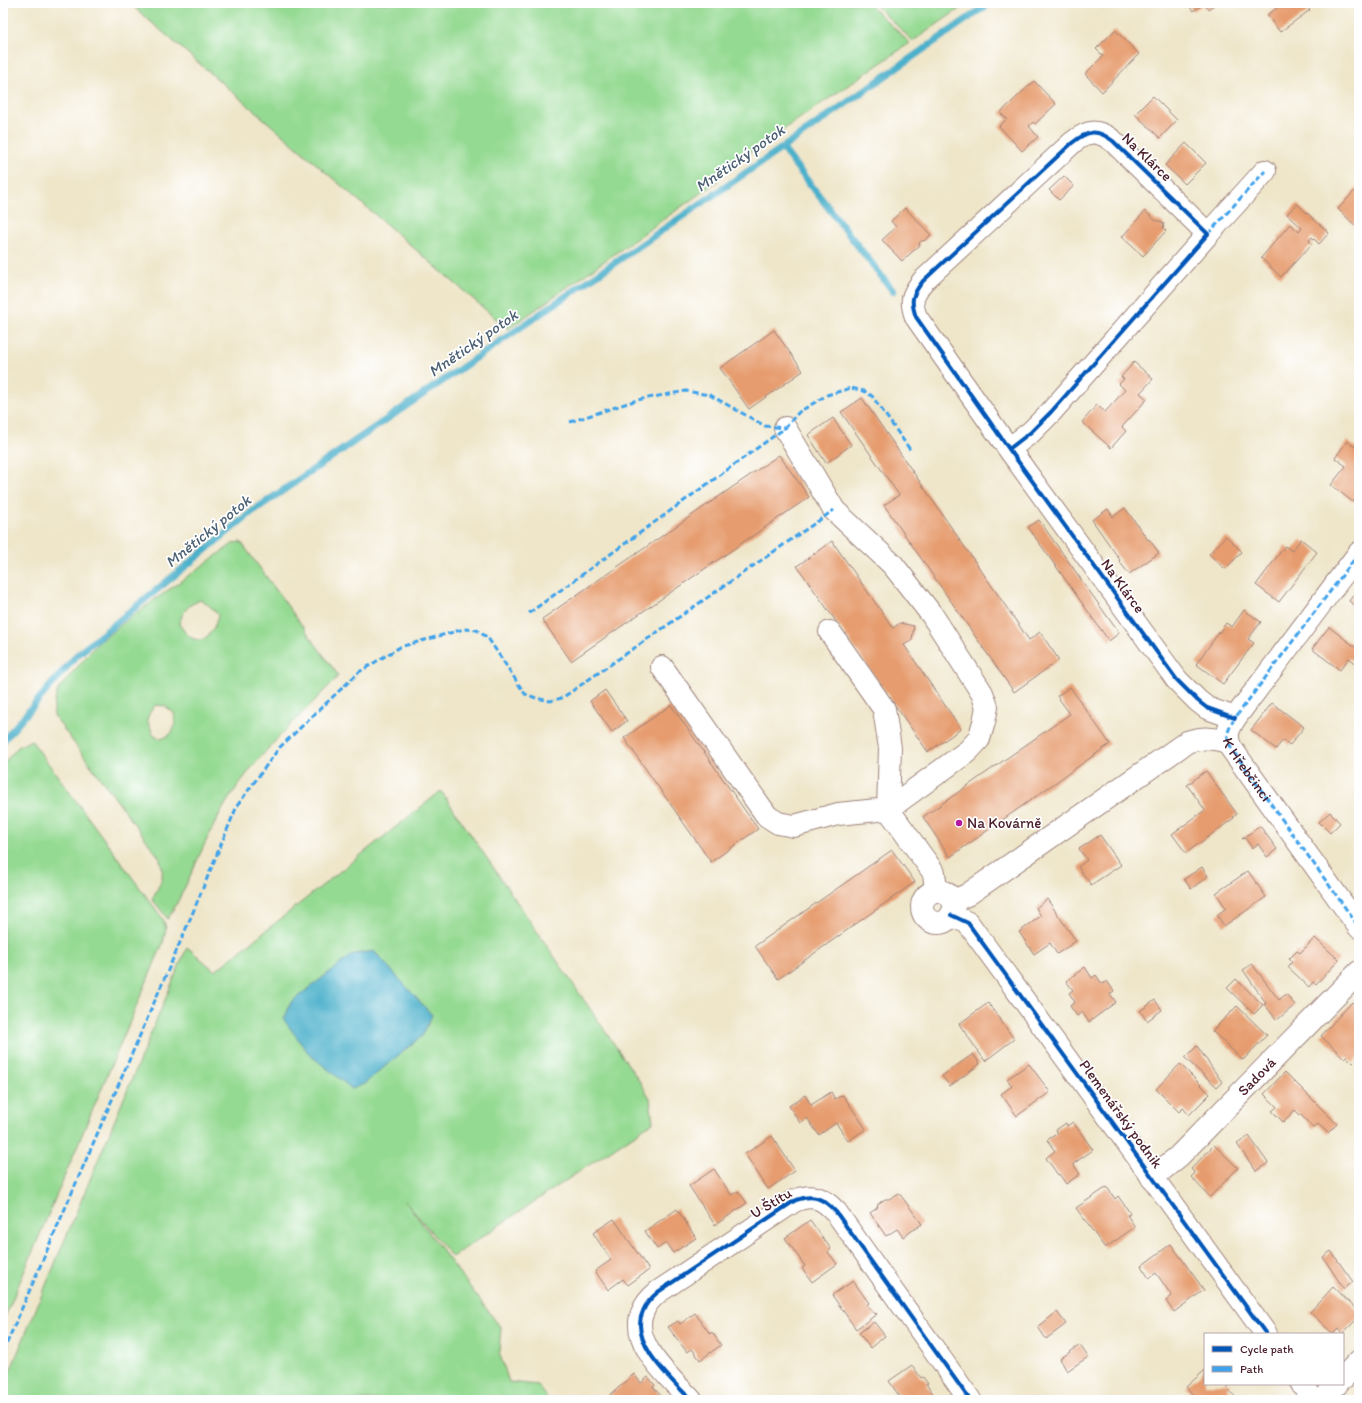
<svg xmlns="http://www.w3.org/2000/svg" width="1362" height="1403" font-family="Itim,sans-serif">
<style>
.green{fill:#95da93;stroke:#707c5f;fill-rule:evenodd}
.water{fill:#4cb0cb;stroke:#4b687b}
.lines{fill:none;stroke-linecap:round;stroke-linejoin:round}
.stream{stroke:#4cb0cb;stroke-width:7}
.building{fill:#e69c6e}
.minor-casing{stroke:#9c827a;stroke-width:24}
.minor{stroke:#fff;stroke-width:22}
.quiet{stroke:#40a2eb;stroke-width:3;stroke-dasharray:6 3;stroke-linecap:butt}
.cycleway-casing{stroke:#fff;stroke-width:6}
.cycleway{stroke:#0057b8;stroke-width:4}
.poi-dot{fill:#b5179e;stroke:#fff;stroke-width:1.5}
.labels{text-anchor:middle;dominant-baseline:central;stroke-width:3.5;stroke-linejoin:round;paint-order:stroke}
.street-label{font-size:15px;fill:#4a1f2b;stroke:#fff}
.poi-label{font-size:15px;fill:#4a1f2b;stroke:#fff;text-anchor:start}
.water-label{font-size:16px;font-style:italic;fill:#4b6073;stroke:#fff}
</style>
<rect width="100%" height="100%" fill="#fff"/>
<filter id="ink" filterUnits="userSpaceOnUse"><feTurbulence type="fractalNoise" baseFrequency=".025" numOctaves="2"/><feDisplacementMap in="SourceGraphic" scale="8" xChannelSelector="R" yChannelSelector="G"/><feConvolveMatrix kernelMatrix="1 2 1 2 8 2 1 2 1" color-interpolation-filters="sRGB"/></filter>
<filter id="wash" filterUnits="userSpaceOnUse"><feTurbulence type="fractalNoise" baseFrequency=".012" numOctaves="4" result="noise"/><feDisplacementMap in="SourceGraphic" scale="16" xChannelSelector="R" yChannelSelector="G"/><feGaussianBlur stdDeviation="0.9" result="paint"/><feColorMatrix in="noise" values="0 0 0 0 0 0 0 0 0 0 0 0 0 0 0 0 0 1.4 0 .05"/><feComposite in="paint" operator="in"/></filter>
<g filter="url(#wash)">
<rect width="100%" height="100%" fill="#efe6ca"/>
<g class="green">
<path d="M129 3H868L910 43 714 177 718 181 508 329Z"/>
<path d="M873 3H968L913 41Z"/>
<path d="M241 542 338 675 335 680C298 718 257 755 228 800 204 838 191 881 168 919L152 899C161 882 166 876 159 857L54 716C53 705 55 698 59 688L98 643 132 616 234 543ZM201 600 211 607 218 615C216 626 207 646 192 638 186 635 183 629 179 624 183 611 187 605 201 600ZM155 705 165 706 174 713C176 727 175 734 161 739L154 736 147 720 149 714Z"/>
<path d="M31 740 163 919 166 928 163 943 3 1322V764L18 747Z"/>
<path d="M441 791 640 1082 650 1098 653 1122 452 1257 405 1201 501 1328 499 1352 509 1382 538 1385 549 1400H3V1388L187 947 215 971Z"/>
</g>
<path class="water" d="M374 951 432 1015 423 1035 364 1084 352 1089 309 1054 284 1020 291 1002 353 954Z"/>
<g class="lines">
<g class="stream">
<path d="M782 148 893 291"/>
<path d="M3 741 77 655 253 511 782 148 990 3"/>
</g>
</g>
<g id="blocks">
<g class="building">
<path d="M1187 3H1217L1208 9 1204 4 1193 11Z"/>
<path d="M1284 3H1303L1310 10 1280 32 1267 15Z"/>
<path d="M1115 30 1139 54 1102 92 1085 74 1103 56 1096 49Z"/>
<path d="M1034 81 1056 104 1035 124 1033 122 1029 126 1038 137 1022 151 999 126 1007 119 1000 113Z"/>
<path d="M1153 96 1177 120 1160 138 1135 114Z"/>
<path d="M1186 143 1206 163 1185 184 1165 165Z"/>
<path d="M1064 176 1074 186 1059 200 1049 190Z"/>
<path d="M1357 188 1359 190V229L1338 209Z"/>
<path d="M1297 204 1329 233 1319 244 1312 237 1309 241 1312 244 1281 277 1261 258 1290 224 1299 232 1302 228 1287 214Z"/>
<path d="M905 208 931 235 924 241 923 240 919 243 920 245 902 261 882 240 896 227 891 221Z"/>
<path d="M1145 211 1156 221H1160L1164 224 1163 228 1166 231 1143 256 1122 237Z"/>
<path d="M774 330 803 371 749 409 720 368Z"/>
<path d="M1134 362 1153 379 1140 393 1147 399 1122 427 1126 431 1111 448 1082 422 1097 405 1105 412 1125 390 1119 384 1124 379 1121 377Z"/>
<path d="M862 398 1029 640 1040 632 1059 660 1014 692 884 505 899 495 841 412Z"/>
<path d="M833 418 851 445 826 463 808 435Z"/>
<path d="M1347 441 1359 450V494L1353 502 1331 485 1346 466 1335 458Z"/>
<path d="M779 455 809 497 571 661 542 619Z"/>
<path d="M1125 508 1148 540 1149 539 1159 553 1129 574 1119 561 1120 560 1092 520 1108 509 1113 517Z"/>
<path d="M1039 520 1119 633 1109 641 1028 527Z"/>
<path d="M1226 536 1242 552 1225 569 1209 554Z"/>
<path d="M1301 539 1317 552 1279 602 1256 585 1285 546 1292 551Z"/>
<path d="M832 541 893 628 900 623 914 626 912 640 904 645 961 729 928 752 797 566Z"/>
<path d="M1359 587V609L1349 601Z"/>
<path d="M1244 610 1261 622 1248 639 1254 643 1223 684 1196 664 1226 623 1232 627Z"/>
<path d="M1329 627 1359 650V666L1349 658 1340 670 1312 649Z"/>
<path d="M1070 687 1110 744 950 857 923 817 1070 714 1057 696Z"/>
<path d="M605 690 627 721 612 732 590 701Z"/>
<path d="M1272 703 1304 727 1290 745 1283 740 1276 749 1251 730Z"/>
<path d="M671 705 758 829 711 862 624 738Z"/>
<path d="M1206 771 1237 814 1233 817 1234 818 1186 853 1172 834 1205 810 1187 785Z"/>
<path d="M1330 812 1340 823 1330 833 1319 822Z"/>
<path d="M1260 826 1277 849 1267 857 1258 844 1252 848 1245 838 1242 839Z"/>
<path d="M1100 835 1121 865 1091 885 1078 867 1087 860 1079 849Z"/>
<path d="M892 850 915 882 778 979 755 946Z"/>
<path d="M1202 867 1208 876 1191 889 1184 879Z"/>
<path d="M1248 871 1266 897 1224 926 1217 915 1226 908 1216 893Z"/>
<path d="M1047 899 1076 941 1057 954 1050 943 1034 954 1019 932 1041 916 1036 908Z"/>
<path d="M1315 938 1339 960 1316 984 1313 982 1309 987 1288 967 1292 962 1289 959 1297 951 1300 953Z"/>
<path d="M1252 964 1279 1000 1286 994 1295 1005 1277 1020 1264 1004 1266 1003 1243 970Z"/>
<path d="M1085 967 1092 978 1096 975 1102 984 1107 981 1114 991 1110 994 1116 1002 1089 1022 1082 1012 1077 1016 1070 1006 1075 1002 1069 993 1073 990 1066 981Z"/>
<path d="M1236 979 1263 1005 1254 1014 1227 988Z"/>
<path d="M1155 1000 1162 1010 1147 1021 1140 1011Z"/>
<path d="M1352 1002 1359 1008V1057L1353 1063 1346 1056 1344 1058 1321 1036Z"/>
<path d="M988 1003 1014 1039 985 1061 959 1024Z"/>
<path d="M1237 1006 1267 1035 1243 1060 1212 1031Z"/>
<path d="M1197 1046 1222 1082 1217 1087 1185 1058Z"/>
<path d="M973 1054 980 1064 950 1086 942 1076Z"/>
<path d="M1029 1064 1050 1092 1017 1116 1001 1094 1012 1086 1007 1079Z"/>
<path d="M1180 1064 1210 1094 1189 1115 1183 1108 1179 1112 1156 1089Z"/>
<path d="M1285 1072 1337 1124 1328 1133 1318 1124 1313 1128 1301 1115H1300L1295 1110 1283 1122 1272 1111 1277 1107 1264 1094Z"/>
<path d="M831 1092 835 1099 843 1095 866 1129 848 1141 836 1123 819 1135 807 1118 800 1123 789 1106 805 1095 811 1105Z"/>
<path d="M1073 1122 1093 1150 1073 1164 1080 1174 1066 1184 1059 1174 1058 1175 1046 1158 1055 1151 1047 1140 1058 1133 1056 1130 1066 1123 1067 1126Z"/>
<path d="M772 1136 795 1171 768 1189 745 1154Z"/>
<path d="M1249 1136 1268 1163 1256 1171 1237 1144Z"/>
<path d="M1214 1145 1238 1168 1210 1197 1191 1177 1195 1173 1191 1169Z"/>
<path d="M714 1169 731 1195 738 1191 747 1203 715 1225 689 1186Z"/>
<path d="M1107 1187 1115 1199 1118 1196 1130 1213 1127 1215 1135 1227 1105 1248 1076 1208Z"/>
<path d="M899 1193 922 1224 903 1237 897 1229 886 1236 870 1213 877 1208 878 1204 885 1199H889Z"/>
<path d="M677 1209 696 1238 673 1253 666 1243 657 1249 645 1231Z"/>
<path d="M614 1219 649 1270 628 1285 623 1279 608 1290 595 1271 611 1260 593 1233Z"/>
<path d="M810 1220 831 1249 828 1252 837 1264 812 1282 802 1268 805 1266 785 1238Z"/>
<path d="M1171 1244 1204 1290 1174 1312 1166 1301 1172 1296 1156 1273 1149 1278 1141 1266Z"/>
<path d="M1331 1251 1353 1282 1344 1289 1323 1257Z"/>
<path d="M853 1281 869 1303 867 1305 874 1314 876 1313 877 1314 856 1329 832 1295Z"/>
<path d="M1333 1287 1359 1312V1317L1342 1334 1338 1329 1333 1334 1310 1312Z"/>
<path d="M1057 1312 1066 1324 1046 1339 1038 1327Z"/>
<path d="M695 1313 710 1334 712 1332 721 1345 700 1360 692 1349 687 1352 668 1327 678 1321 680 1324Z"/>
<path d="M874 1322 885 1336 870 1348 859 1333Z"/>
<path d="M1080 1345 1088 1357 1067 1371 1060 1359Z"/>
<path d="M912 1365 921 1378 923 1377 928 1384H926L934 1395 926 1400H902L889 1381Z"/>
<path d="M1205 1370V1384H1231L1227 1388 1238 1400H1188L1193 1395 1186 1387Z"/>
<path d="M634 1374 641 1383 648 1377 655 1385 653 1387 664 1399 662 1400H613L609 1396Z"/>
</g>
</g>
</g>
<g filter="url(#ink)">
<use href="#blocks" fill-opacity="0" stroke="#9c827a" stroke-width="1"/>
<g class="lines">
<g class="minor-casing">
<g id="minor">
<path d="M1208 234 1265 171"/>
<path d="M785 428 834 510 893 565 932 615 982 693 987 707 984 722 979 739 968 751 888 809"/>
<path d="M1009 449 1031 432 1051 412 1208 234 1113 141C1097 129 1088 130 1072 143L923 281C912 295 910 300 916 317L1009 449 1177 680 1198 701 1207 708 1235 718"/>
<path id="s1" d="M1359 553 1235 718C1228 729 1225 736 1231 748L1359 927"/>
<path d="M830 632 884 709 890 748 888 809"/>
<path d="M662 667 767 816 778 823 794 826 838 814 888 809 934 873 936 890"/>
<circle cx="938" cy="907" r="16"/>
<path d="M953 901 967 895 1187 742C1203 737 1212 738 1228 742"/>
<path d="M951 915 968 923 1266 1334"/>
<path id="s2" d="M1152 1178 1179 1156 1359 972"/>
<path d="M1343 1378 1359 1361"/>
<path d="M1302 1384 1313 1400"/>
<path d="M691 1400C672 1380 628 1342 643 1311 646 1303 652 1297 658 1292L794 1201C813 1193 823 1198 836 1212L970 1400"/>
<path d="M1323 1400 1337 1384"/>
</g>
</g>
<use href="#minor" class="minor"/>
<g class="quiet">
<path d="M1208 234 1265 171"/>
<path d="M570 422 637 400 686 391 710 395 765 426 785 428"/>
<path d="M1359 553 1235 718C1228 729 1225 736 1231 748L1359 927"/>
<path d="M529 613 785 428 799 412 827 395 851 388 864 391 872 396 911 451"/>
<path d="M3 1352 188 924 237 806 279 748 359 672 400 647 464 629 477 630 488 638 525 694 536 698 550 701 562 698 834 510"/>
</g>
<g class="cycleway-casing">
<g id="cycleway">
<path d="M1009 449 1031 432 1051 412 1208 234 1113 141C1097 129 1088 130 1072 143L923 281C912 295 910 300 916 317L1009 449 1177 680 1198 701 1207 708 1235 718"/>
<path d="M951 915 968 923 1266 1334"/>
<path d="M691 1400C672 1380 628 1342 643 1311 646 1303 652 1297 658 1292L794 1201C813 1193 823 1198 836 1212L970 1400"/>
</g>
</g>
<use href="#cycleway" class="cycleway"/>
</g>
</g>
<circle class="poi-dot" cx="959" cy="823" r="4"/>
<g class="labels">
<g class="street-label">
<text transform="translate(1147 157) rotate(44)">Na Klárce</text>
<text transform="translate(1123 586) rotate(54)">Na Klárce</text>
<text stroke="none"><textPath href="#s1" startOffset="265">K Hřebčinci</textPath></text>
<text stroke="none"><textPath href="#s2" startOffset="146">Sadová</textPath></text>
<text transform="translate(1121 1114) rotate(54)">Plemenářský podnik</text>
<text transform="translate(771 1203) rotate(-31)">U Štítu</text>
</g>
<g class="poi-label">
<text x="967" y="823">Na Kovárně</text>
</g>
<g class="water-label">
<text transform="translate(740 158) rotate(-35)">Mnětický potok</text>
<text transform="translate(473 343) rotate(-35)">Mnětický potok</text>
<text transform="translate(208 531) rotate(-39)">Mnětický potok</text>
</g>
</g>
<rect width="1362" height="1403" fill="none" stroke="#fff" stroke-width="16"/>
<rect x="1204" y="1333" width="140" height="52" fill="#ffffff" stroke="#b7a5aa"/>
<rect x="1212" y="1346" width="20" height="6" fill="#0057b8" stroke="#b7a5aa"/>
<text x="1240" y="1353" font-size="12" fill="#4a1f2b">Cycle path</text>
<rect x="1212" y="1366" width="20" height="6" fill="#40a2eb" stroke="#b7a5aa"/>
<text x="1240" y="1373" font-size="12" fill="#4a1f2b">Path</text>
</svg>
